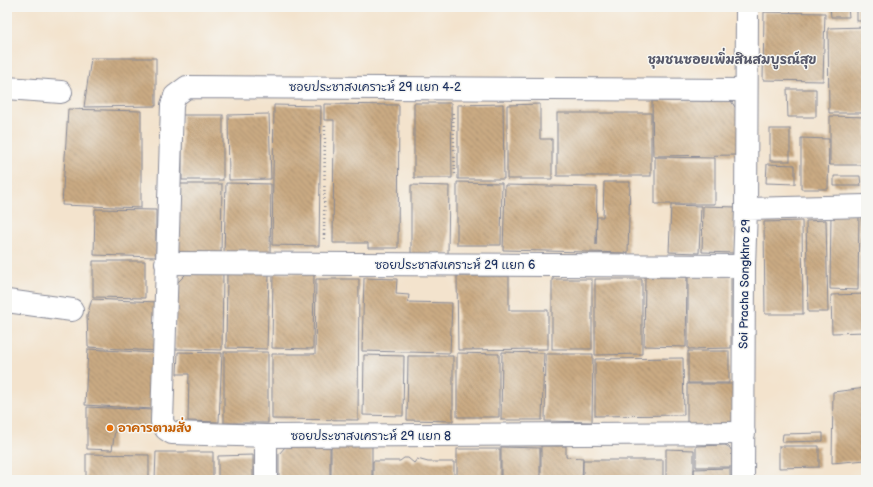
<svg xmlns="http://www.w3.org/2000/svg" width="873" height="487" font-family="'Balsamiq Sans','Playpen Sans Thai',sans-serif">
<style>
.building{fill:url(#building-back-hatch)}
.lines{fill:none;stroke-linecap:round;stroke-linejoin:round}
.minor-casing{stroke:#878996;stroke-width:24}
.path{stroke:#878996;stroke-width:2.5;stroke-dasharray:1 3;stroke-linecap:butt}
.minor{stroke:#fff;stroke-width:22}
.food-dot{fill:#e8710a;stroke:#f6f6f2;stroke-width:1.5}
.labels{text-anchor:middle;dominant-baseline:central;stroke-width:3;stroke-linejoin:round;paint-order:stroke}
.street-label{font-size:12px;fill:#1b2f5e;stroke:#f6f6f2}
.food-label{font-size:12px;font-weight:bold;fill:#c56008;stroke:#f6f6f2;text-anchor:start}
.neighbourhood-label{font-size:13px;font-weight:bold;fill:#585a6b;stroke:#f6f6f2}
</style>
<defs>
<pattern id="building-back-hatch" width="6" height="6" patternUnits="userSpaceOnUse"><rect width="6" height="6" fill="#caaa83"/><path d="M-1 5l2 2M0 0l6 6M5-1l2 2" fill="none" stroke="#a38b6e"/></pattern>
</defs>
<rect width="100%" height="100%" fill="#f6f6f2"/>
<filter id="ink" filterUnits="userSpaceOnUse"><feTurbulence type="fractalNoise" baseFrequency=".025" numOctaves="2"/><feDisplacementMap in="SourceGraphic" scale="8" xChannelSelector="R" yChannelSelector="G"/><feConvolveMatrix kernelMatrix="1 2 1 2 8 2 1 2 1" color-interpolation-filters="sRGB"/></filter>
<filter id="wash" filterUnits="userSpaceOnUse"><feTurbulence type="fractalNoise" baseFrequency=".012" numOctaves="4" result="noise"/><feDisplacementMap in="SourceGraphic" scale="16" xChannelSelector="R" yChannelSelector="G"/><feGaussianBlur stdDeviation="0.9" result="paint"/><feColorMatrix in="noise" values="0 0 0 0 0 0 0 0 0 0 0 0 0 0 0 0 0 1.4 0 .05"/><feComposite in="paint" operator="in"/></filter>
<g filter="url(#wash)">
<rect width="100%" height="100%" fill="#f3e3cd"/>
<g id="blocks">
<g class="building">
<path d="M830 7H848L849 17H831Z"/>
<rect x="857" y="7" width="9" height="14"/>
<path d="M764 12 825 13 823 81 763 80Z"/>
<path d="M866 27V113H829L828 28Z"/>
<path d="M91 58H156V106L84 107Z"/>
<path d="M787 89H816V117H788Z"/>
<path d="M652 101H731L739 113V155L653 156Z"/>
<path d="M414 103H451L452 178H414Z"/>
<path d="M324 104 399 105 398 248H368V243H333L334 120H324Z"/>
<path d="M503 104 504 179H458V105Z"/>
<path d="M540 104V139H552V179H507V105Z"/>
<path d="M274 105 321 106 319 246 272 245Z"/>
<path d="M68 109 141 111V208L62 205Z"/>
<rect x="557" y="113" width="94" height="63"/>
<path d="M269 114 271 179 229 180 228 115Z"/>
<rect x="182" y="115" width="41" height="65"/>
<path d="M830 116 866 117V165H830Z"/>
<rect x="770" y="129" width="20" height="32"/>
<path d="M801 138 829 139 828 189H801Z"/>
<path d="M655 157 715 158V204H655Z"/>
<path d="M767 164 795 165V184L766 183Z"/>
<path d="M834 176H860L861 186H834Z"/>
<path d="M457 182 502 183 501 245H457Z"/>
<path d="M604 182H630L628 253 503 250 505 185 597 187 596 245 597 217H603Z"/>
<path d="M226 183 271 184 270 254 224 253Z"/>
<path d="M178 184H222L221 256 184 255 177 249Z"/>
<path d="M411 185 449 186 448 254H411Z"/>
<path d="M671 205 701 206 699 253 669 252Z"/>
<path d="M703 206 736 207 734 253 702 252Z"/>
<path d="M95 209 156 210V257L94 255Z"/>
<path d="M866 212V234H863L861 213Z"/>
<path d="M831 214H859L858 290 830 289Z"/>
<path d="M826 220 828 312H808L806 221Z"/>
<path d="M802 221 803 314H765L764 222Z"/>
<rect x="862" y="239" width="4" height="49"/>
<path d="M93 261H145V298L93 297Z"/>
<path d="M188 272 223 274 222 350 175 349 176 284Z"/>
<path d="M227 273 269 274 267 349 226 348Z"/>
<path d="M273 273 314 274 313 349 272 348Z"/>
<path d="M688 275 731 276V348L688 349Z"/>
<path d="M457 276H509V310H548V349L458 350Z"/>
<path d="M645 277H687L686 347 644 346Z"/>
<path d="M364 278 397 279 396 294 409 295 408 302 452 303 450 353 362 351Z"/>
<path d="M316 279H359L358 420 272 419V354H315Z"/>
<rect x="552" y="279" width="40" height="70"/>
<path d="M595 279H642V354L595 355Z"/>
<path d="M866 294V332L832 333 831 295Z"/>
<path d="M92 299 157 302 155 351 88 347 87 315Z"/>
<path d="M88 349 155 353 152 409 85 405Z"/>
<rect x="688" y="351" width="41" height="32"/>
<path d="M178 352 222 353 219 422 188 421 189 374H177Z"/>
<rect x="224" y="352" width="44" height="71"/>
<path d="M502 352 544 353 542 420H501Z"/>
<path d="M457 353 499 354V417H457Z"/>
<path d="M546 354H593L592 422 545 421Z"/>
<path d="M364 355 404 356 403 416 363 415Z"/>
<path d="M408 356H453V421L407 420Z"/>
<path d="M683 358 684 415 595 416V359Z"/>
<path d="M687 384H734L733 427 687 426Z"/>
<path d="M866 388V460L832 463 833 392Z"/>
<path d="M87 407 153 410 152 426 115 430 112 450 87 449Z"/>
<path d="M823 433V441L782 442 783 434Z"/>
<path d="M725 445 729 447 732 451V467H696V446Z"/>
<rect x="331" y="446" width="41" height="34"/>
<path d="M541 446H566V457L583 458 582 480H541Z"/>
<path d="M779 446H819V467L779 468Z"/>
<path d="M285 447H330V480H279V454Z"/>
<path d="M501 447 540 448V480H501Z"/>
<rect x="457" y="449" width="43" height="31"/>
<path d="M666 449 694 450V480H666Z"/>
<path d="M156 452H213V480H155Z"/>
<path d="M86 454 149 455V480H86Z"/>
<path d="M253 455V480H218V456Z"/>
<path d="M404 458H408L414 463 417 459 428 462H454V480H373V461H400Z"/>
<rect x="583" y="460" width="80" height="20"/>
<path d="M730 468V480H694V469Z"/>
</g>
</g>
</g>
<g filter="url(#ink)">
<use href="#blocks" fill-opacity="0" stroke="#878996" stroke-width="1"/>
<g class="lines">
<g class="minor-casing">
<g id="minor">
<path d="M7 88 61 92"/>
<path d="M746 209 747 7"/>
<path d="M166 263 744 266"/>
<path d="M7 301 72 310"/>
<path d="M744 433 266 436 172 433 166 429 162 422 172 105 175 96 187 87 745 90"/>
<path d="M266 436V480"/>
<path d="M743 480 744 266 746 209 866 206"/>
</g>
</g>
<g class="path">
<path d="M453 113 455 175"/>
<path d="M324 239 325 125"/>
</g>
<use href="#minor" class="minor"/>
</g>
</g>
<circle class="food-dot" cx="110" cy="428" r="4"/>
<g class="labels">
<g class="street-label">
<text x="375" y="87">ซอยประชาสงเคราะห์ 29 แยก 4-2</text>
<text x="455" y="265">ซอยประชาสงเคราะห์ 29 แยก 6</text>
<text transform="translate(745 284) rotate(-89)">Soi Pracha Songkhro 29</text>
<text x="371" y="436">ซอยประชาสงเคราะห์ 29 แยก 8</text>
</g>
<g class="food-label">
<text x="118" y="428">อาคารตามสั่ง</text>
</g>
<g class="neighbourhood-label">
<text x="732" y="60">ชุมชนซอยเพิ่มสินสมบูรณ์สุข</text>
</g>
</g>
<rect width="873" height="487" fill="none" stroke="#f6f6f2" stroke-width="24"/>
</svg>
